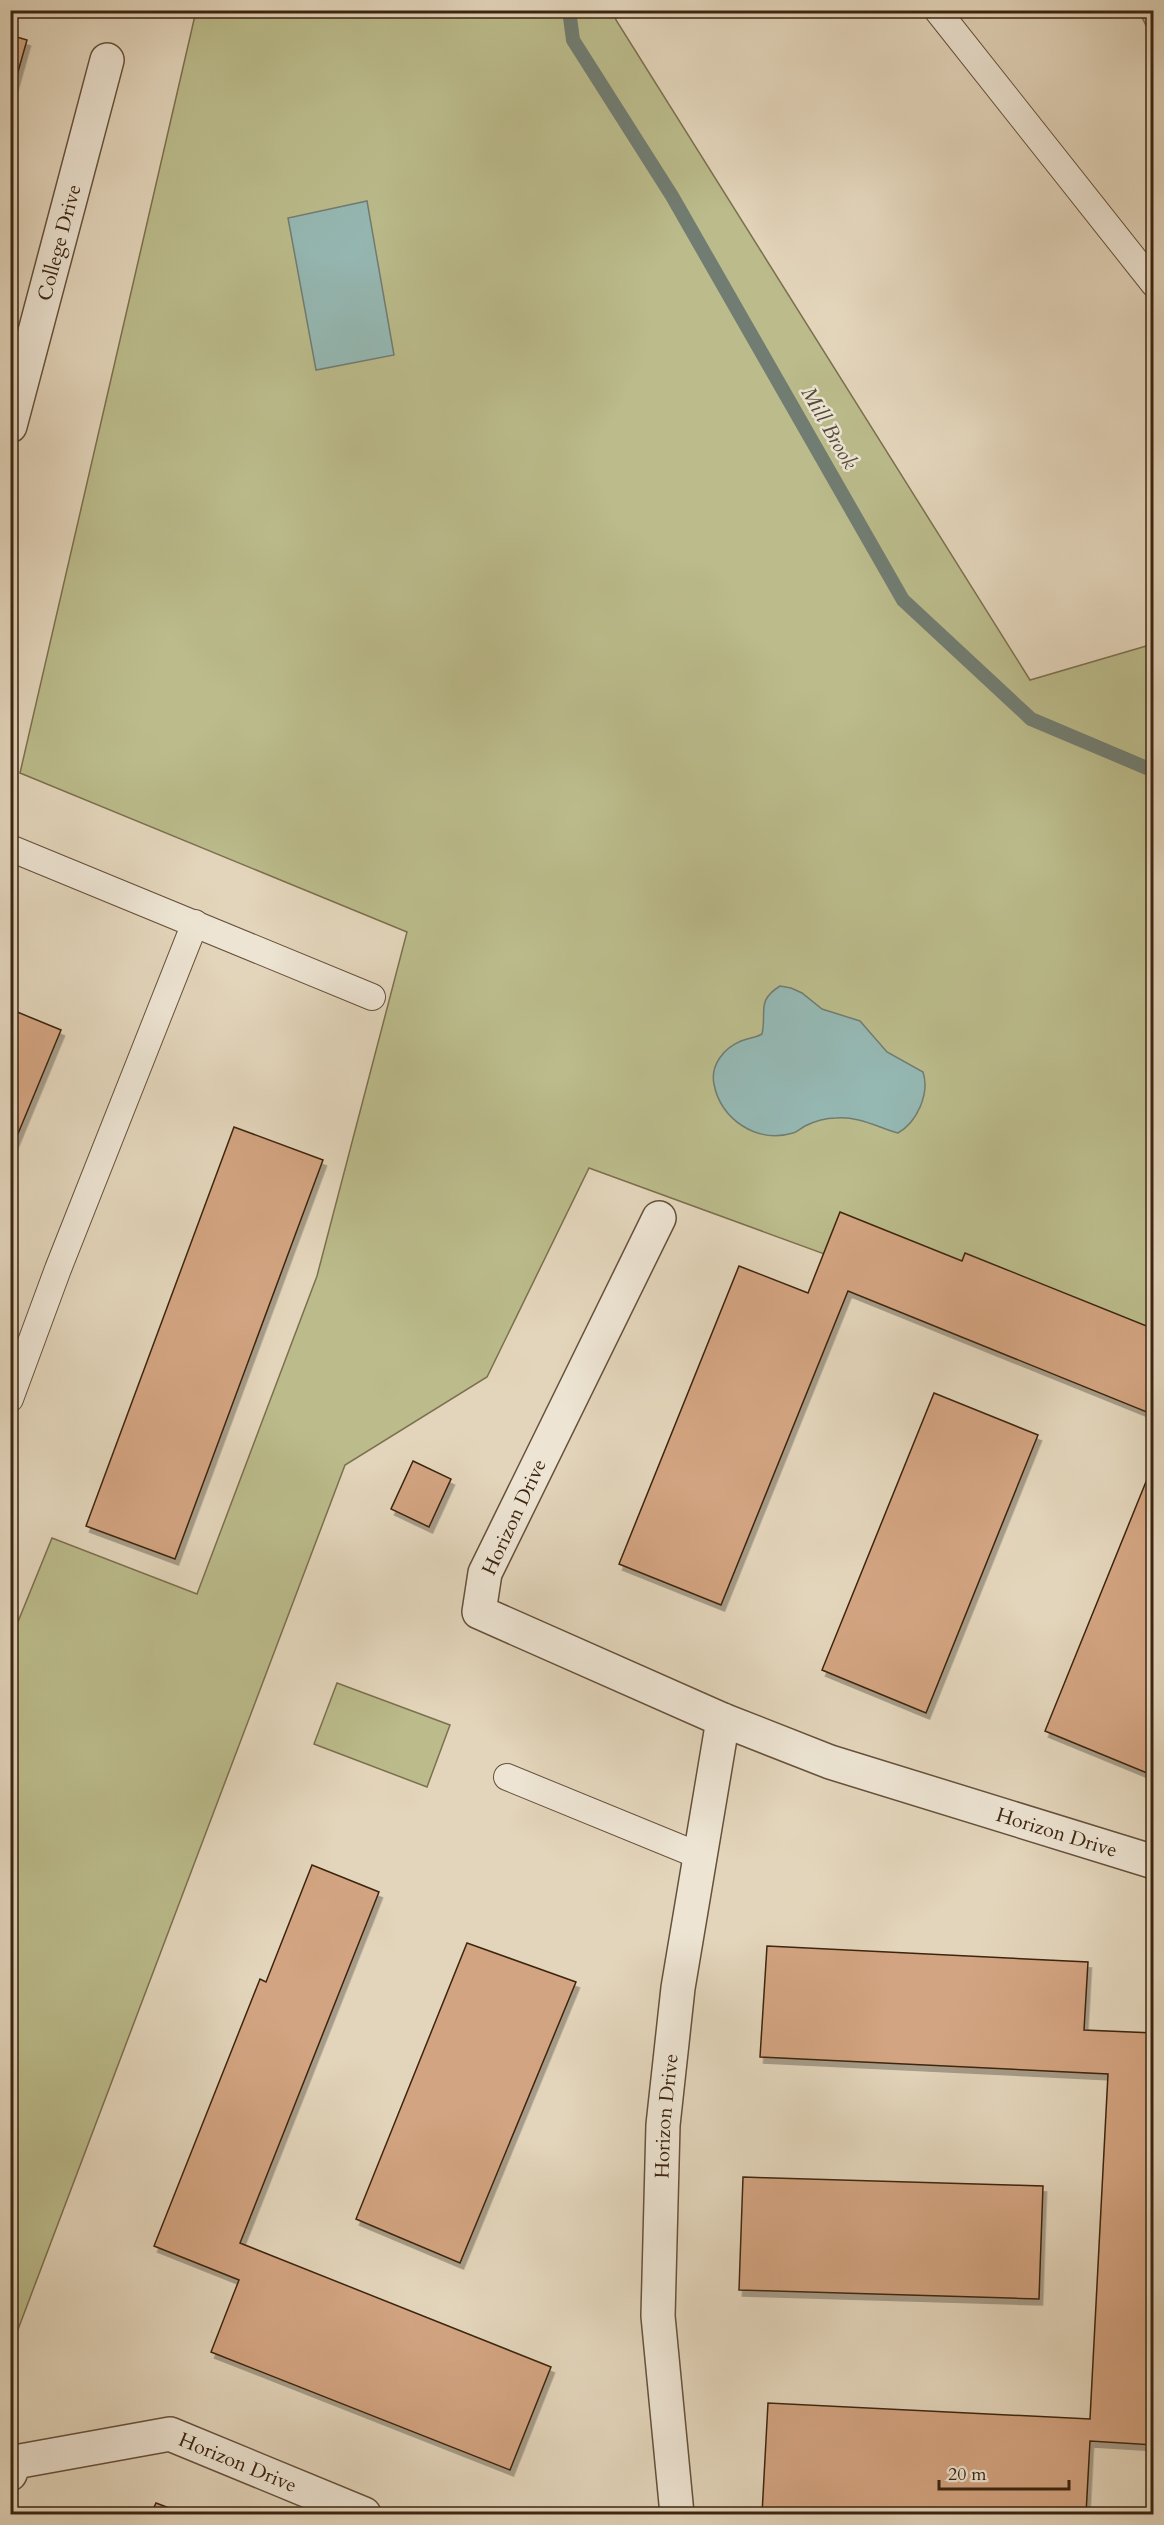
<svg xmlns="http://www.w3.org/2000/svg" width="1164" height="2525" font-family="Cardo,serif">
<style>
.green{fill:#bbbb8b;stroke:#7c704e;stroke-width:1.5}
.water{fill:#95b8b3;stroke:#717d72;stroke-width:1.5}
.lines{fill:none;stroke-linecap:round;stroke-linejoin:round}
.stream{stroke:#717d72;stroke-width:14}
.building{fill:#d3a481;stroke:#3c2510;stroke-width:1.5;filter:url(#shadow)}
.lane-casing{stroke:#66513b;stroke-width:28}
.street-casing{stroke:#66513b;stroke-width:36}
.lane{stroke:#ede4d3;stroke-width:26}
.street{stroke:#ede4d3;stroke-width:33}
.labels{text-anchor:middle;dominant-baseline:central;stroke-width:5;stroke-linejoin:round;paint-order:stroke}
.street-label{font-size:20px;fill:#3c2510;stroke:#ede4d3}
.water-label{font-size:21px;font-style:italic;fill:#524a39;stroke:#ede4d3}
</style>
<defs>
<filter id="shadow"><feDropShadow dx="3.5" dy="6" stdDeviation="0" flood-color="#0004"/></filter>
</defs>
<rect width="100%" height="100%" fill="#e3d5bb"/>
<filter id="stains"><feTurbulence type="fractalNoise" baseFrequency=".00333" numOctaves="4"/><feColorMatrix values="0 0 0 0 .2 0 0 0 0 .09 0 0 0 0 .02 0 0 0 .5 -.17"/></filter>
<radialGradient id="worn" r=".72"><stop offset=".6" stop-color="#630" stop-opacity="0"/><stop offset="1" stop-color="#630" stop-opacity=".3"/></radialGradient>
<g class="green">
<path d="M196 11H614L616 20 1030 680 1153 644V1374L589 1168 487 1377 345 1465 11 2348V1639L52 1538 197 1594 317 1276 407 932 20 773Z"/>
<path d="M1139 11H1153V40Z"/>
<path d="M337 1683 450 1725 427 1787 314 1744Z"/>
</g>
<g class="water">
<path d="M367 201 394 355 316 370 288 218Z"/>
<path d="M780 986 791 988 802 993 822 1009 860 1021 887 1052 923 1072C930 1094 917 1122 898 1133 877 1127 858 1116 836 1118 826 1118 813 1122 805 1126 801 1128 797 1132 793 1133 757 1144 720 1119 714 1084 710 1065 724 1048 741 1041 748 1038 755 1038 762 1034 767 1011 756 1001 780 986Z"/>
</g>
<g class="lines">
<path class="stream" d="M569 10 573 40 672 196 903 600 1031 719 1154 771"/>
</g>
<g class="building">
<path d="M10 35 27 40 10 100Z"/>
<path d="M10 1009 61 1030 10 1153Z"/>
<path d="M234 1127 323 1160 175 1559 86 1526Z"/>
<path d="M840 1212 962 1261 965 1253 1154 1329V1415L848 1291 721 1605 619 1564 739 1266 808 1293Z"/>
<path d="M934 1393 1038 1435 926 1713 822 1670Z"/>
<path d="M413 1461 451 1479 429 1527 391 1509Z"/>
<path d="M1154 1462V1757L1147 1773 1045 1731Z"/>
<path d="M312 1865 379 1892 240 2243 551 2367 510 2470 211 2352 239 2280 154 2246 260 1979 266 1982Z"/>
<path d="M467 1943 576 1982 460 2263 356 2219Z"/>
<path d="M767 1946 1088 1962 1084 2030 1154 2033V2445L1090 2441 1086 2514H762L768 2403 1090 2419 1108 2074 760 2057Z"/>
<path d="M743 2177 1043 2186 1039 2299 739 2290Z"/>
<path d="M156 2503 185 2514H151Z"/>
</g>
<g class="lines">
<g class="lane-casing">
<g id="lane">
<path d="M937 10 1154 284"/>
<path d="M10 848 372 997"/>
<path d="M10 1399 58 1269 195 923"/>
<path d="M507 1777 700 1856"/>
</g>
</g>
<g class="street-casing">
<g id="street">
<path id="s1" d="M10 426 107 60"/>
<path id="s2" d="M659 1218 485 1573 479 1612 723 1720 830 1762 1154 1862"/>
<path id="s3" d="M10 2474 15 2462 170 2434 364 2514"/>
<path id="s4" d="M677 2514 658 2316 663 2125 678 1988 723 1720"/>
</g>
</g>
<use href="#lane" class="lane"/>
<use href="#street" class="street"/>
</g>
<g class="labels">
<g class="street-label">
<text stroke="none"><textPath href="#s1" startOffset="190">College Drive</textPath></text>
<text transform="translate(514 1517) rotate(-65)">Horizon Drive</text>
<text stroke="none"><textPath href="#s2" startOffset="1054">Horizon Drive</textPath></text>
<text stroke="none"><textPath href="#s4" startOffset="399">Horizon Drive</textPath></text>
<text stroke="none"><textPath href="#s3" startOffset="244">Horizon Drive</textPath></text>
</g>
<g class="water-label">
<text transform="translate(829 428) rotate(60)">Mill Brook</text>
</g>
</g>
<rect width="1164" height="2525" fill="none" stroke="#e3d5bb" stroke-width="36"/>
<rect x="12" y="12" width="1140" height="2501" fill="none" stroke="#3c2510" stroke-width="3"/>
<rect x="18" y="18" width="1128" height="2489" fill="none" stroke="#3c2510" stroke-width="1.5"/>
<path d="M939 2480v9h130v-9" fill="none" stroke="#3c2510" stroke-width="3"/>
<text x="948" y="2480" font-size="18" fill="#3c2510" stroke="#ede4d3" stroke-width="4.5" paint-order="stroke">20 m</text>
<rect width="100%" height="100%" filter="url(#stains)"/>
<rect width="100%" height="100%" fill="url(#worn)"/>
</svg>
